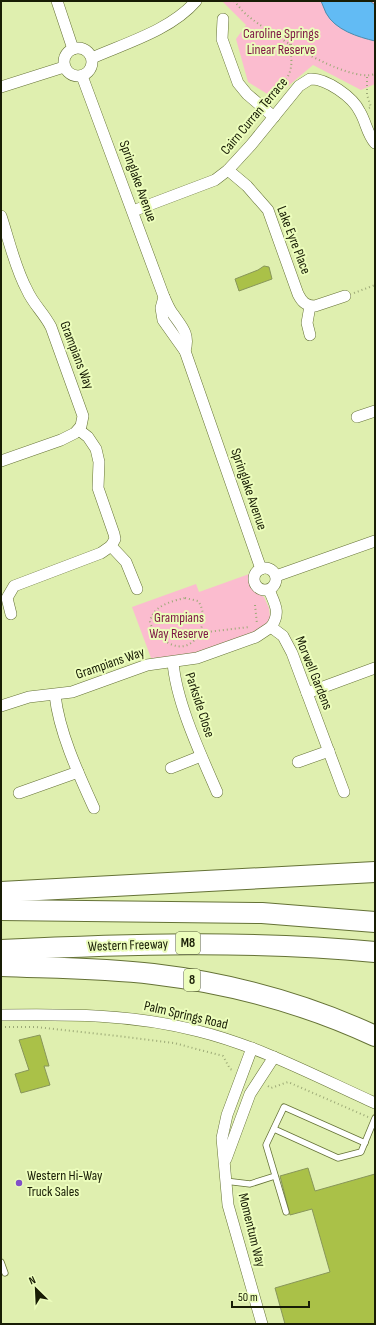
<svg xmlns="http://www.w3.org/2000/svg" width="376" height="1325" font-family="'Sofia Sans Condensed',sans-serif">
<style>
.green{fill:#fbbccf}
.water{fill:#62bbf4;stroke:#4c8cac}
.building{fill:#aac148;stroke:#889659}
.lines{fill:none;stroke-linecap:round;stroke-linejoin:round}
.lane-casing{stroke:#657236;stroke-width:7}
.street-casing{stroke:#657236;stroke-width:12}
.highway-casing{stroke:#657236;stroke-width:22}
.path{stroke:#9ca976;stroke-width:2;stroke-dasharray:1 3;stroke-linecap:butt}
.lane{stroke:#fff;stroke-width:5.5}
.street{stroke:#fff;stroke-width:11}
.highway{stroke:#fff;stroke-width:20}
.poi-dot{fill:#8150c8;stroke:#ecfdbc;stroke-width:1.5}
.labels{text-anchor:middle;dominant-baseline:central;stroke-width:4;stroke-linejoin:round;paint-order:stroke}
.shield{fill:#ecfdbc;stroke:#58603c;stroke-width:1}
.shield-label{font-size:13px;font-weight:bold;fill:#181d05}
.park-label{font-size:14px;fill:#7e1645;stroke:#ecfdbc}
.street-label{font-size:14px;fill:#181d05;stroke:#ecfdbc}
.poi-label{font-size:14px;fill:#181d05;stroke:#ecfdbc;text-anchor:start}
</style>
<rect width="100%" height="100%" fill="#dfefaf"/>
<g class="green">
<path d="M222 1H375V84L361 90 313 65 274 98 248 82 236 39 246 25Z"/>
<path d="M252 573 251 585 257 593 264 597 269 608 270 617 266 625 248 635 187 656 151 658 132 607 196 584 199 592Z"/>
</g>
<path class="water" d="M321 1H370L375 5V41C358 37 335 30 326 13 324 9 323 5 321 1Z"/>
<g class="building">
<path d="M264 266 269 267 272 279 239 291 235 279 258 270Z"/>
<path d="M40 1035 49 1066H44L50 1085 21 1093 15 1074 29 1070 19 1040Z"/>
<path d="M308 1168 315 1191 375 1174V1324H285L275 1288 330 1272 312 1209 290 1215 280 1176Z"/>
</g>
<g class="lines">
<g class="lane-casing">
<g id="lane">
<path d="M274 1129 338 1158 361 1152 375 1118"/>
<path d="M225 1181 250 1184 275 1176"/>
<path d="M286 1212 266 1145 284 1107 365 1143"/>
<path d="M1 1262 5 1273"/>
</g>
</g>
<g class="street-casing">
<g id="street">
<path d="M57 1 73 49"/>
<path d="M223 19 222 39 238 83 247 94 274 117"/>
<circle cx="78" cy="62" r="14"/>
<path d="M92 58C126 43 171 30 196 1"/>
<path d="M82 76 164 297C167 303 169 309 173 314 182 327 190 334 185 351"/>
<path d="M1 87 64 67"/>
<path d="M228 170 247 186 268 210 298 294C302 302 306 306 315 306L345 296"/>
<path d="M133 211 215 180 228 170 251 145 299 86 310 79C326 78 353 97 360 112 366 122 367 134 375 143"/>
<path d="M1 216C9 240 15 268 27 290 33 304 44 313 51 327L83 416 81 426 75 433 61 440 1 461"/>
<path d="M164 297 161 308 163 320 185 351 261 569"/>
<path d="M310 335 307 323 310 306"/>
<path d="M357 417 375 411"/>
<path d="M79 430 88 437 96 449 99 462 98 488 114 534 115 539 111 546 126 562 137 589"/>
<circle cx="265" cy="579" r="11"/>
<path d="M276 576 375 541"/>
<path d="M269 590C275 604 281 613 271 627L283 636 292 653 344 792"/>
<path d="M11 614 7 598 14 586 101 553 111 546"/>
<path d="M173 662C176 702 201 755 217 792"/>
<path d="M307 693 375 668"/>
<path d="M55 695C59 732 78 773 94 808"/>
<path d="M1 706 29 697 72 692 147 665 197 658 256 637 271 627"/>
<path d="M298 762 329 751"/>
<path d="M171 768 201 756"/>
<path d="M19 793 78 772"/>
<path d="M1 1015C67 1014 133 1014 198 1031 259 1046 317 1077 375 1103"/>
<path d="M252 1048 227 1115 222 1138 228 1205 262 1324"/>
<path d="M226 1159 250 1094 274 1057"/>
</g>
</g>
<g class="highway-casing">
<g id="highway">
<path d="M1 892 375 872"/>
<path d="M1 910 262 913 375 922"/>
<path d="M1 950C126 944 250 940 375 952"/>
<path d="M1 966C51 968 103 968 153 974 228 983 306 1004 375 1036"/>
</g>
</g>
<g class="path">
<path d="M234 1C238 5 242 11 247 15 268 33 349 84 375 74"/>
<path d="M367 77V95L371 107 369 108"/>
<path d="M280 93 279 88C294 72 292 65 290 44"/>
<path d="M354 293 375 285"/>
<path d="M185 598 198 601C207 613 203 635 191 643 176 654 154 636 150 622 152 606 172 601 185 598Z"/>
<path d="M255 605 257 624"/>
<path d="M199 633 249 627"/>
<path d="M1 1027H36L118 1036 174 1043 223 1056 230 1069 233 1070"/>
<path d="M268 1086 271 1088 288 1082 368 1117"/>
</g>
<use href="#lane" class="lane"/>
<use href="#street" class="street"/>
<use href="#highway" class="highway"/>
</g>
<circle class="poi-dot" cx="19" cy="1183" r="4"/>
<g class="labels">
<g class="shield">
<rect x="176" y="932" width="24" height="22" rx="3"/>
<rect x="184" y="969" width="16" height="22" rx="3"/>
</g>
<g class="shield-label">
<text x="188" y="943">M8</text>
<text x="192" y="980">8</text>
</g>
<g class="park-label">
<text x="281" y="33">Caroline Springs<tspan x="281" dy="16">Linear Reserve</tspan></text>
<text x="179" y="617">Grampians<tspan x="179" dy="16">Way Reserve</tspan></text>
</g>
<g class="street-label">
<text transform="translate(254 116) rotate(-50)">Cairn Curran Terrace</text>
<text transform="translate(138 181) rotate(70)">Springlake Avenue</text>
<text transform="translate(294 240) rotate(69)">Lake Eyre Place</text>
<text transform="translate(77 355) rotate(69)">Grampians Way</text>
<text transform="translate(249 489) rotate(71)">Springlake Avenue</text>
<text transform="translate(110 663) rotate(-19)">Grampians Way</text>
<text transform="translate(314 673) rotate(68)">Morwell Gardens</text>
<text transform="translate(200 705) rotate(72)">Parkside Close</text>
<text transform="translate(128 945) rotate(-2)">Western Freeway</text>
<text transform="translate(186 1015) rotate(13)">Palm Springs Road</text>
<text transform="translate(252 1230) rotate(76)">Momentum Way</text>
</g>
<g class="poi-label">
<text x="27" y="1175">Western Hi-Way<tspan x="27" dy="16">Truck Sales</tspan></text>
</g>
</g>
<rect width="376" height="1325" fill="none" stroke="#181d05" stroke-width="4"/>
<g transform="translate(36 1289) rotate(336)" stroke="#ecfdbc" stroke-width="3" paint-order="stroke">
<path d="M0-3L7 15L0 10L-7 15Z" fill="#181d05"/>
<text y="-6" font-size="11" font-weight="bold" text-anchor="middle" fill="#181d05">N</text>
</g>
<path d="M232 1301v6h77v-6" fill="none" stroke="#181d05" stroke-width="2"/>
<text x="238" y="1301" font-size="12" fill="#181d05" stroke="#ecfdbc" stroke-width="3" paint-order="stroke">50 m</text>
</svg>
